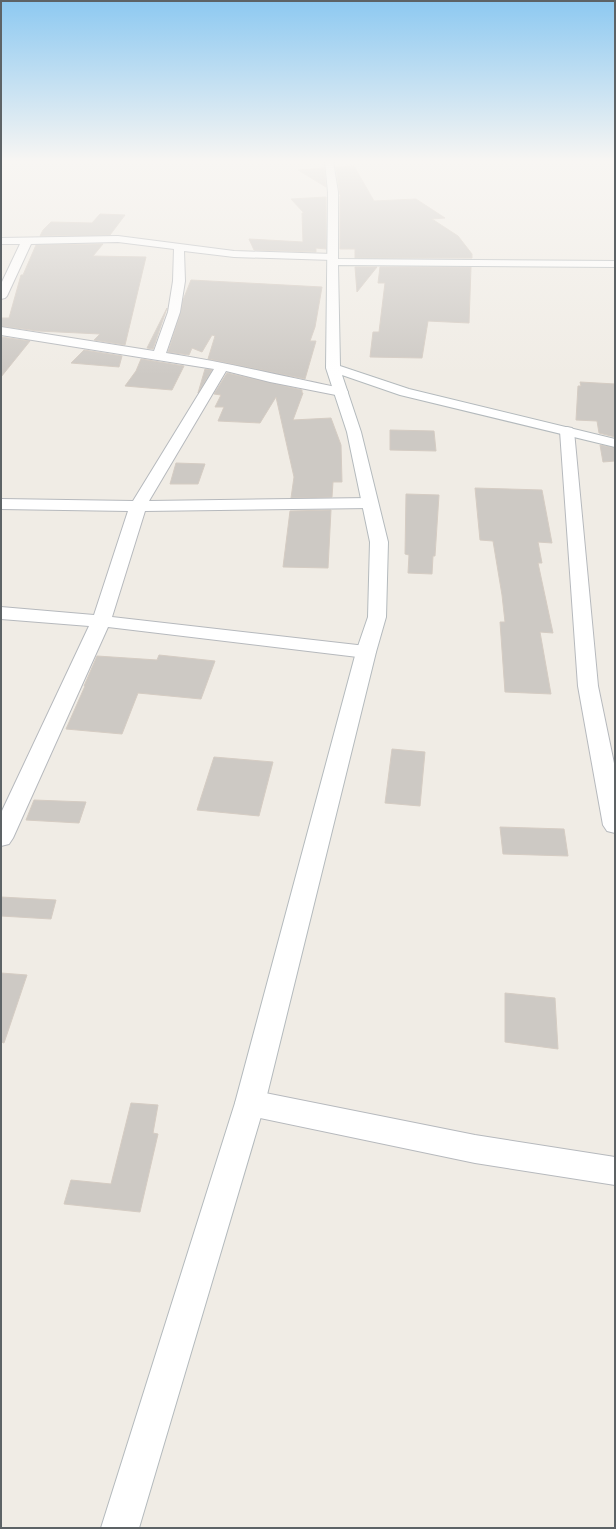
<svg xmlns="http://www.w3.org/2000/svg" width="616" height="1529" font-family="'Noto Sans',sans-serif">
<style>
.building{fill:#cdc9c4;stroke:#d5ccc3}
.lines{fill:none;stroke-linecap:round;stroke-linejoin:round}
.street-casing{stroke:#b6b9bd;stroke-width:2}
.secondary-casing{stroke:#b4babd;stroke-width:2}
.street{fill:#fff;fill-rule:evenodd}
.secondary{fill:#fff;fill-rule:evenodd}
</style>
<rect width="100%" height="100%" fill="#f0ece5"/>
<g class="building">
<path d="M354 166 374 201 416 199 445 218 432 219 458 236 472 254V258H355V249H340V196H341L340 195 336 167Z"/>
<path d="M324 168 326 187 298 170Z"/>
<path d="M326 197V249L316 248V252L254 250 249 239 303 242 302 213H304L291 199Z"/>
<path d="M100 214 125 215 110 235 40 236 43 230 51 222 92 223Z"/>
<path d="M103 244 93 256 146 257 125 345 94 340 100 334 38 331 1 326V318H9L21 275H23L36 245Z"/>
<path d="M355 267H377L357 292Z"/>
<path d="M380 267H471L469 323 428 321 422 358 370 357 373 332H379L385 283H378Z"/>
<path d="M191 280 322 287 315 327 310 341H316L305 379 208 359 215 336 212 335 202 352 192 348 189 355 168 352 181 312 183 300Z"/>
<path d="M167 308 153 349 147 348Z"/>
<path d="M1 337 30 341 1 377Z"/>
<path d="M84 350 122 356 119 367 71 363Z"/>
<path d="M141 359 184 366 172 390 125 386 136 371Z"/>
<path d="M205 369 212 370 198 393Z"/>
<path d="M227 373 302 390V393H303L293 420 331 418 341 445 342 482H333L332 497 291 498 294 477 276 397 260 423 218 421 224 407H215L221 395 214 394Z"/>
<path d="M580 382 615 384V437L599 433 597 421 576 420 578 386H581Z"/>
<path d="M390 430 434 431 436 451 390 450Z"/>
<path d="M600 445 615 448V461L603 462Z"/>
<path d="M176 463 205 464 198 484H170Z"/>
<path d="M475 488 542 490 552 543 538 542 542 563H538L553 633 540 632 551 694 505 692 500 622H505L502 595 493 541 480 540Z"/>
<path d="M406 494 439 495 435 556H433L432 574 408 573 409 555 405 554Z"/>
<path d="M331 510 328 568 283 567 290 511Z"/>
<path d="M159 655 215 661 201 699 138 693 122 734 66 729 85 686H84L97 656 157 660Z"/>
<path d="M392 749 425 752 420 806 385 803Z"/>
<path d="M214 757 273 762 259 816 197 810Z"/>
<path d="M34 800 86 802 79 823 26 820Z"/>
<path d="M500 827 564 829 568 856 503 854Z"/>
<path d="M1 897 56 900 51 919 1 916Z"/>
<path d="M1 973 27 975 4 1043 1 1042Z"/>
<path d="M505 993 555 998 558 1049 505 1042Z"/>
<path d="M131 1103 158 1105 153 1133 158 1134 140 1212 64 1204 71 1180 111 1184Z"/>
</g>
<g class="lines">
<g class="street-casing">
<g id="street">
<path d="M118 236 234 251 333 254 338 257 333 260 234 257 184 251 185 281 180 312 166 353C225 362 282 376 341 388L346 389 348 392 346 395 341 396 270 382 226 371 149 501 370 498 376 500 378 503 376 506 370 508 145 511 112 617 366 646 373 648 376 652 373 656 366 658 108 627 13 838 9 844 1 846V813L89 626 1 619V607L94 615 128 511 1 509V499L133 501 214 369 1 335V327L154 351 168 312 173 281 174 249 118 242 31 244 7 296 5 298 1 299V284L20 244H1V238Z"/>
<path d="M567 427 572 428 574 431 598 686 615 768V833L607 831 603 825 578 686 560 431 562 428Z"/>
<path d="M250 1090 475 1135 615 1157V1185L475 1163 250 1116 240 1112 235 1103 240 1094Z"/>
</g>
</g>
<g class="secondary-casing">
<path id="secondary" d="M325 161H333L338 192V259L615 261V267L338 265 340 366 409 389 615 439V447L400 395 342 375 361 432 388 542 386 617 376 652 265 1103 139 1528H101L235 1103 356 652 368 617 370 542 347 432 326 368 328 192Z"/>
</g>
<use href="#street" class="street"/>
<use href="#secondary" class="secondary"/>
</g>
<linearGradient id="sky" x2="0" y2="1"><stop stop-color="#8dc9f1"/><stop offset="0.43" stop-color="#f8f6f3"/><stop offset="1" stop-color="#f8f6f3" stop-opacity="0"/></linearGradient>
<rect width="616" height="375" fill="url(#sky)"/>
<rect width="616" height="1529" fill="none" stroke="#5d6366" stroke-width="4"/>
</svg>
